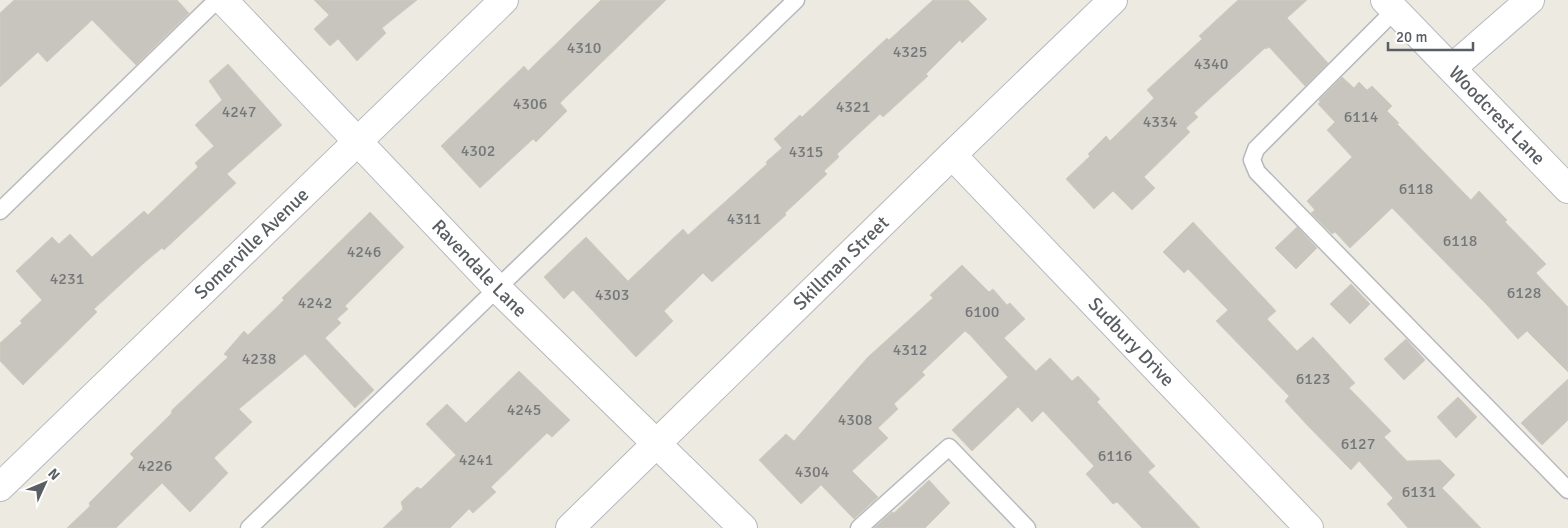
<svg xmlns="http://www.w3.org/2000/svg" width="1568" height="528" font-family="Signika,sans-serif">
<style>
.building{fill:#c8c5be;stroke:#d2ccbf}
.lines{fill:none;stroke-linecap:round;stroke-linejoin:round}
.service-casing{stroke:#b6b9be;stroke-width:19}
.minor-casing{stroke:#b6b9be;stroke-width:30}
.secondary-casing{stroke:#b5b8be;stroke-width:30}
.service{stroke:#fff;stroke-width:16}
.minor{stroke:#fff;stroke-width:28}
.secondary{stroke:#fff;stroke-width:28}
.labels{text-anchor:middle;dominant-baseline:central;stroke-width:4;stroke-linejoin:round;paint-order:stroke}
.number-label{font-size:16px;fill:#75787a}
.street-label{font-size:19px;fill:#595e63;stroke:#fff}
</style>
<rect width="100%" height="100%" fill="#edeae1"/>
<g class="building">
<path d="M14 0H177L189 13 136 65 92 20 47 62 38 52 0 87V13Z"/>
<path d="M314 0H417L382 28 386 33 357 61 338 39 330 46 314 29 329 15Z"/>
<path d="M601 0H666L560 103 567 111 536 142 533 139 480 188 441 146 524 66 528 71Z"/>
<path d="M933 0H968L987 19 962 43 960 40 926 74 928 76 883 117 880 114 837 154 839 157 824 171 827 174 785 213 786 215 712 282 703 273 664 311 673 321 636 357 573 290 564 299 544 277 586 237 628 281 683 229 688 235 767 164 766 162 782 148 774 139 800 115 802 117 887 38 889 40Z"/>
<path d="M1238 0H1307L1287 18 1328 63 1305 86 1269 47 1266 49 1265 48 1194 113 1198 117 1186 128 1190 132 1144 177 1155 188 1132 210 1113 191 1094 209 1066 179 1090 156 1088 154 1106 136 1110 141 1154 98 1147 90 1202 39 1199 36Z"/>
<path d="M228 64 282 125 227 174 236 183 164 250 162 248 144 263 94 309 97 312 23 385 0 361V343L22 323 20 321 42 300 16 271 52 237 59 244 70 234 92 257 144 211 148 215 198 167 195 163 214 146 195 125 222 100 209 81Z"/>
<path d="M1342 77 1354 88 1359 82 1367 90 1372 86 1392 106 1387 111 1399 123 1397 124 1467 196 1471 200 1479 191 1507 220 1505 222 1546 264 1536 273 1568 307V372L1527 331 1518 339 1487 305 1392 208 1350 248 1335 232 1332 234 1311 213 1315 210 1307 201 1352 157 1327 130 1335 122 1318 104 1320 102 1319 100Z"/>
<path d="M370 212 404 247 345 306 348 309 337 319 341 323 325 338 374 390 355 408 305 354 239 409 252 422 214 458 228 473 190 512 162 483 116 528H67L90 506 89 503 134 458 130 454 171 414 172 410 228 357 224 354 244 331 248 335 284 300 282 298Z"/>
<path d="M1193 222 1276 311 1267 319 1297 351 1313 337 1355 383 1349 388 1391 431 1384 437 1407 461 1440 460 1455 475 1442 488 1481 528H1408L1387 504 1393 498 1359 461 1351 470 1308 426 1285 401 1289 396 1216 321 1228 310 1188 269 1184 273 1163 252Z"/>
<path d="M1297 227 1317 248 1296 269 1275 248Z"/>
<path d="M962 265 989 292 993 289 1007 305 1010 303 1025 319 1004 338 1036 371 1050 358 1072 381 1078 376 1100 399 1097 402 1155 466 1148 472 1200 528H1142L1117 502 1113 504 1086 474 1094 466 1043 411 1032 422 1018 407 972 451 952 430 1008 377 970 335 965 331 922 372 925 375 894 404 898 409 878 428 888 438 852 471 878 497 854 519 821 485 801 504 759 460 786 434 794 441 868 357 933 298 930 295Z"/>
<path d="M1351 284 1370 304 1350 324 1330 304Z"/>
<path d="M1406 339 1425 360 1404 380 1384 359Z"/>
<path d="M519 371 570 420 552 437 547 433 491 487 496 492 473 513 469 509 450 528H383L403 509 401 502 417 487 421 489 456 455 426 424 447 404 466 423Z"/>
<path d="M1568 379V420L1542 445 1521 423Z"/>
<path d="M1458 397 1477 417 1456 438 1437 417Z"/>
<path d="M929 480 950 503 925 528H874L892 512 894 513Z"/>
</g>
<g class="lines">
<g class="service-casing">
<g id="service">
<path d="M1395 10 1256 149 1252 160 1257 172 1568 490"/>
<path d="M0 211 217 0"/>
<path d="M249 528 796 0"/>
<path d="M859 528 949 447 1027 528"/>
</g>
</g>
<g class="minor-casing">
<g id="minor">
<path id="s1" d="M223 0 498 289 743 528"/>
<path id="s2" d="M1385 0 1568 189"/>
<path d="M1452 68 1530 0"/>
<path id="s3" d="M952 155 1309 528"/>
<path id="s4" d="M0 487 504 0"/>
</g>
</g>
<g class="secondary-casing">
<g id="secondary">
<path id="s5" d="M570 528 952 155 1113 0"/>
</g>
</g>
<use href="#service" class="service"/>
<use href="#minor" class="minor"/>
<use href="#secondary" class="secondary"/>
</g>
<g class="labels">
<g class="number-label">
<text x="584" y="48">4310</text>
<text x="910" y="52">4325</text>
<text x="1211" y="64">4340</text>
<text x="530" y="104">4306</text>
<text x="853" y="107">4321</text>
<text x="239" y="112">4247</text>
<text x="1361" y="117">6114</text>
<text x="1160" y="122">4334</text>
<text x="478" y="151">4302</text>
<text x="806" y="152">4315</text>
<text x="1416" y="189">6118</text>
<text x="744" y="219">4311</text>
<text x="1460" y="241">6118</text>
<text x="364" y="252">4246</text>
<text x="67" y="279">4231</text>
<text x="1524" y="293">6128</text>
<text x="612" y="295">4303</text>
<text x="315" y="303">4242</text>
<text x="982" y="312">6100</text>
<text x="910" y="350">4312</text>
<text x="259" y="359">4238</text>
<text x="1313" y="379">6123</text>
<text x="524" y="410">4245</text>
<text x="855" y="420">4308</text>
<text x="1358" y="444">6127</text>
<text x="1115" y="456">6116</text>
<text x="476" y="460">4241</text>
<text x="155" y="466">4226</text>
<text x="812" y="472">4304</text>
<text x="1419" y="492">6131</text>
</g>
<g class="street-label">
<text stroke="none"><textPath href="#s2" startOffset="161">Woodcrest Lane</textPath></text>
<text stroke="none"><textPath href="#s4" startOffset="350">Somerville Avenue</textPath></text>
<text stroke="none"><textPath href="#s5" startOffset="379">Skillman Street</textPath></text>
<text stroke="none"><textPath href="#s1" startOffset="371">Ravendale Lane</textPath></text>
<text stroke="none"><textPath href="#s3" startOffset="259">Sudbury Drive</textPath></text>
</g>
</g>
<g transform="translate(45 483) rotate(46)" stroke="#ffffff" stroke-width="4" paint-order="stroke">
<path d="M0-4L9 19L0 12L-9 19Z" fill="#595e63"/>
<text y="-8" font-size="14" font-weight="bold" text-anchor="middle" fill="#595e63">N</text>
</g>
<path d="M1388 42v8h85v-8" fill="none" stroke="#595e63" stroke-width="2.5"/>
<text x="1396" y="42" font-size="15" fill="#595e63" stroke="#ffffff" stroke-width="4" paint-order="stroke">20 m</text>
</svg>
